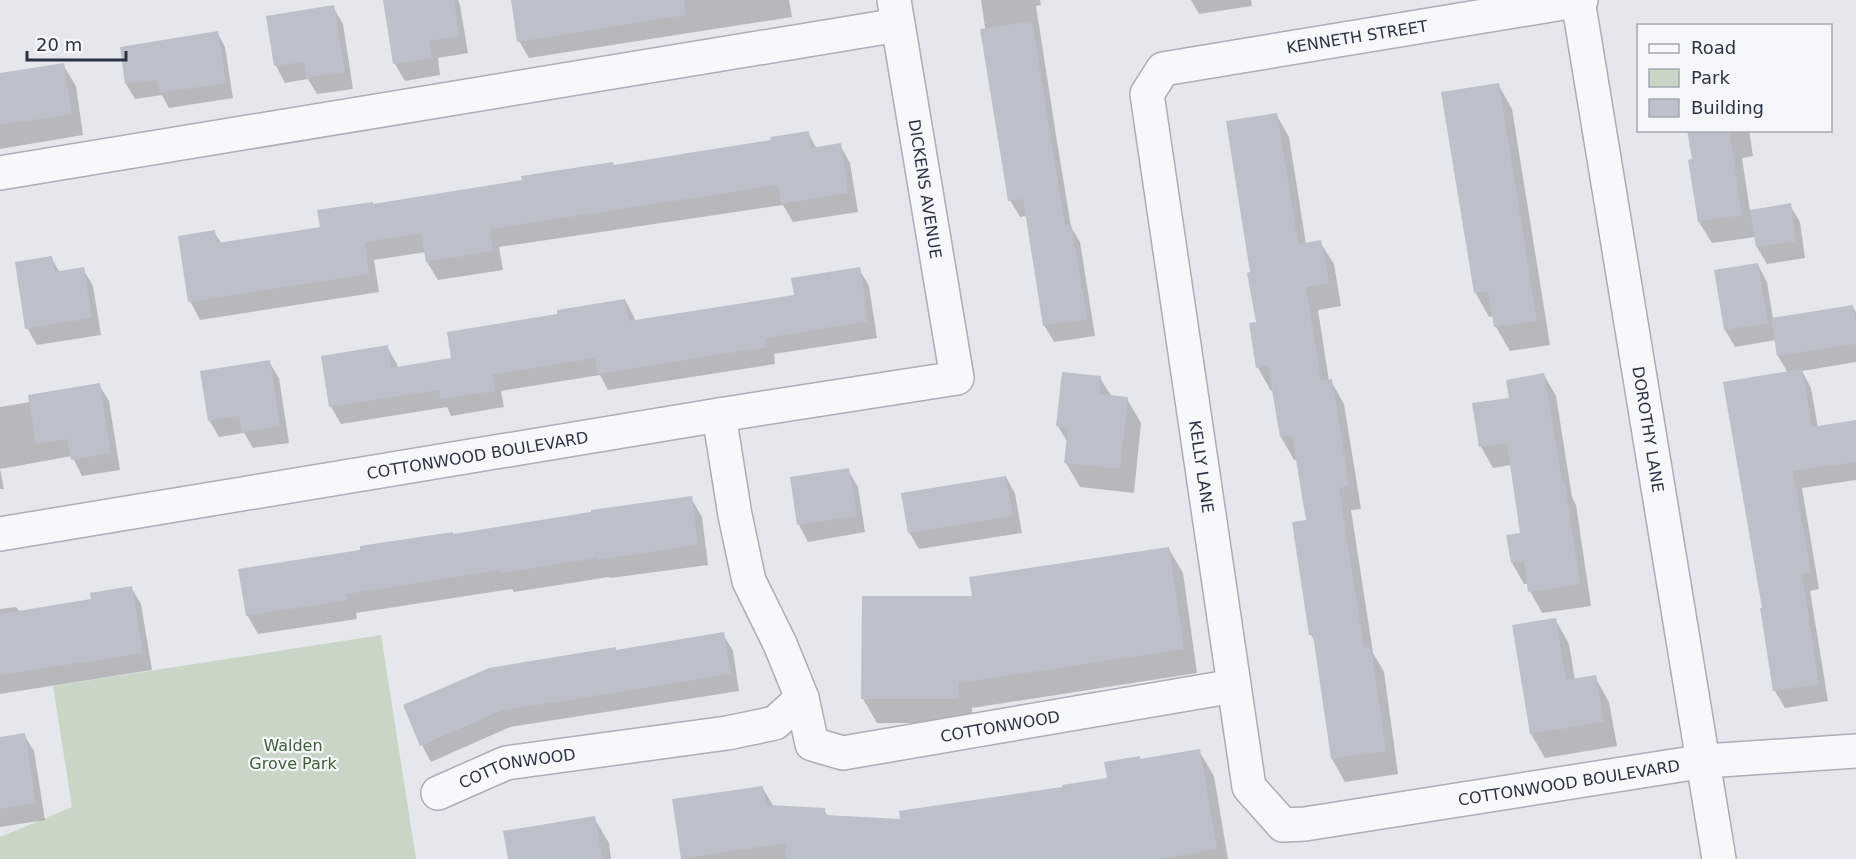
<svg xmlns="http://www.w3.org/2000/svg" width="1856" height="859" font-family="'DejaVu Sans',sans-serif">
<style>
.green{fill:#c9d6c5}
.shadow{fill:#0003}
.building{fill:#bbc0ca}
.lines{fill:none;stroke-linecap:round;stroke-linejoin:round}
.minor-casing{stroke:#a9aeb7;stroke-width:36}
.minor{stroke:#f7f8fa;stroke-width:33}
.labels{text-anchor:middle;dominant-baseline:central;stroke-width:4.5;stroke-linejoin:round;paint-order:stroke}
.street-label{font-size:16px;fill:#2b3445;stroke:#f4f6f9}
.park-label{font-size:16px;fill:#3f6138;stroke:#f4f6f9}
</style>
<rect width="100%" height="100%" fill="#e4e7ec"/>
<path class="green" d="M381 635 416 859H0V837L72 807 53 686Z"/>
<g class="shadow">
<path d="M385 0H458L460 5 468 53 438 58 440 75 405 81 395 64Z"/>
<path d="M512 0H789L792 17 529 58 519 41Z"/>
<path d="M981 0H1040L1041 5 1036 6 1056 135 1071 227 1080 242 1095 336 1054 342 1044 325 1027 216 1020 217 1010 200Z"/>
<path d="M1191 0H1251L1252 6 1199 14Z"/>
<path d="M333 7 343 24 353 89 317 94 308 79 285 83 276 66 268 17Z"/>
<path d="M217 32 225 47 233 98 169 108 162 95 135 99 126 84Z"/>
<path d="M63 65 76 86 83 135 0 149V75Z"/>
<path d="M1498 84 1512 109 1550 345 1510 351 1496 327 1494 316 1489 317 1475 292Z"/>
<path d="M1276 114 1289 137 1306 244 1320 242 1334 264 1341 306 1318 310 1329 381H1331L1344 404 1361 509 1351 510 1373 653 1384 672 1398 774 1345 782 1332 759 1316 643 1311 635 1307 522 1297 459 1294 460 1281 437 1274 390 1271 391 1258 368V323L1252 273Z"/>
<path d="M1689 130H1749L1753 156 1742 158 1750 211 1790 205 1800 222 1805 258 1767 264 1757 247 1756 237 1712 243 1699 222 1694 161Z"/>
<path d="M808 133 817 149 840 145 850 163 858 212 793 222 783 205 499 247 503 270 438 280 427 262 426 252 374 260 379 292 200 320 190 301 214 232 222 244 321 228 373 205 772 141Z"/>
<path d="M51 257 60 273 83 269 93 286 101 335 37 345 27 328Z"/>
<path d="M1758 265 1767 282 1773 319 1852 306 1856 312V362L1802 371 1811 388 1818 428 1856 421V480L1802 488 1819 589 1810 591 1828 701 1785 708 1775 691 1788 373 1778 356 1776 340 1735 347 1725 330Z"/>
<path d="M859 269 869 286 877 338 774 354 775 364 608 390 600 375 501 391 504 407 451 416 447 407 341 424 331 407 323 357 387 347 397 364 398 368 453 360 559 316 625 300 634 317 635 322 796 296Z"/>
<path d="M269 362 279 378 289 443 253 448 244 433 219 437 209 420Z"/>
<path d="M1544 375 1556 396 1572 497 1576 505 1591 606 1542 613 1530 591 1529 584H1524L1512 563 1521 534 1511 465 1493 468 1481 447 1474 405 1510 399Z"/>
<path d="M1100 378 1112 397 1127 399 1141 423 1134 493 1080 487 1066 463 1068 443 1058 426Z"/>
<path d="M99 385 109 401 120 470 82 476 72 456 0 469 4 489H0V407L30 402Z"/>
<path d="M848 470 858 487 865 532 808 542 799 525Z"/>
<path d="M1006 477 1015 494 1022 533 919 549 909 532Z"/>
<path d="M691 498 702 517 708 565 610 578 609 577 514 592 512 589 356 613 357 619 258 634 247 615Z"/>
<path d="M1169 549 1183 573 1197 673 972 708V723H877L863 699 974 597Z"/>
<path d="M131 587 141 604 152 670 0 694V609L16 607 20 612 93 601Z"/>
<path d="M1555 619 1569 644 1575 680 1595 677 1609 702 1617 746 1545 758 1531 734Z"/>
<path d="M723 634 733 651 739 691 510 727 431 762 422 745 616 651Z"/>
<path d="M24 735 34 751 45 820 0 827V738Z"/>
<path d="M1199 751 1214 776 1228 859H682L674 801 762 787 774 807 824 810 828 816 902 820 1108 779 1141 761Z"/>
<path d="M594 818 609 843 611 859H509Z"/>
</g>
<g class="building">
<path d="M383 0H454L459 36 429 41 432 58 393 64Z"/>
<path d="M511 0H684L685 15 517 42Z"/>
<path d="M334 5 345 72 306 78 304 62 274 66 266 16Z"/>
<path d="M1032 21 1065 225 1071 224 1087 319 1043 326 1023 199 1008 201 980 29Z"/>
<path d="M218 31 226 83 159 93 157 80 125 84 120 47Z"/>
<path d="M64 63 72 114 0 125V73Z"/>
<path d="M1499 83 1537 321 1494 327 1488 291 1474 293 1441 92Z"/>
<path d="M1277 113 1298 244 1321 240 1329 283 1306 287 1321 381 1332 379 1349 486 1339 488 1364 648 1371 647 1386 751 1331 759 1313 635H1309L1292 522 1306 520 1292 436 1280 437 1268 366 1256 368 1249 323 1256 322 1247 273 1250 272 1226 121Z"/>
<path d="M1687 130H1729L1742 215 1698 222 1688 160 1692 159Z"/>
<path d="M809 131 811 148 841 143 848 193 781 204 778 185 490 229 493 251 426 262 421 233 365 242 369 274 188 302 178 236 215 230 217 243 289 232 320 227 317 210 373 202V204L522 180 521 176 613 162 614 165 771 140 770 137Z"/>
<path d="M1791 203 1796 241 1756 247 1750 210Z"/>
<path d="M52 256 55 272 84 267 92 318 25 329 15 262Z"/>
<path d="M1758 263 1768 323 1724 330 1714 270Z"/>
<path d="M860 267 868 321 765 338 767 347 597 374 595 358 492 375 495 391 440 399 439 390 329 407 321 356 388 345 391 368 451 358 447 332 557 314V310L625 299 629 321 794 295 791 278Z"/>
<path d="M1853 305 1856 322V344L1777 356 1771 318Z"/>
<path d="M270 360 280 426 242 432 239 416 208 421 200 371Z"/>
<path d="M1802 369 1812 427 1856 420V462L1793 471 1811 573 1802 574 1819 684 1773 691 1760 608H1762L1723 382Z"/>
<path d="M1062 372 1101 376 1099 394 1128 397 1120 469 1064 463 1068 428 1056 426Z"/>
<path d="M1544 373 1562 482H1565L1580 584 1528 592 1524 561 1511 563 1506 535 1520 533 1507 443 1479 447 1472 403 1509 398 1506 380Z"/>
<path d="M100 383 111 453 71 460 67 439 36 444 28 395Z"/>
<path d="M849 468 857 516 797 525 790 477Z"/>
<path d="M1006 476 1013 516 908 533 901 493Z"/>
<path d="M692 496 698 545 597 560V558L501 573V570L346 594 347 600 246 616 238 569 360 550V546L453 532V534L591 512V510Z"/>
<path d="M1169 547 1184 649 959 683V699H861L862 596H972L969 577Z"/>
<path d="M132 586 143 653 0 675V614L91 599 90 593Z"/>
<path d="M1556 618 1566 680 1596 675 1604 722 1530 734 1512 625Z"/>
<path d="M724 632 731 674 500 711 420 746 403 705 489 668 616 647V650Z"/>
<path d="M25 733 36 803 0 809V737Z"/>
<path d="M1200 749 1217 849 1160 859H785L786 843 681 859 672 799 763 786 766 805 825 808V815L900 819 899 811 1062 787V785L1107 778 1104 762 1140 756V759Z"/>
<path d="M595 816 602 859H508L503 831Z"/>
</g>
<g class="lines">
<g class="minor-casing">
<g id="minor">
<path id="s1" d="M1578 0 1719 859"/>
<path id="s2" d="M1581 0 1163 69 1147 94 1249 787 1283 825 1305 824 1705 761 1856 751"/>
<path d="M0 173 898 25"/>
<path id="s3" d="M719 415 735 515 749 581 780 644 802 698 812 744 843 753 1234 686"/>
<path id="s4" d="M0 534 719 415 957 378 894 0"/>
<path id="s5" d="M438 793 506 763 727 733 775 723 802 698"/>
</g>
</g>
<use href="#minor" class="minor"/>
</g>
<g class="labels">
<g class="street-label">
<text transform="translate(1357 37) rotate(-9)">KENNETH STREET</text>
<text transform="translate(925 189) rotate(81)">DICKENS AVENUE</text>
<text stroke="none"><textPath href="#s1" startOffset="435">DOROTHY LANE</textPath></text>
<text stroke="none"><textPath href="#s4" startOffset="484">COTTONWOOD BOULEVARD</textPath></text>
<text stroke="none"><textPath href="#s2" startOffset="830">KELLY LANE</textPath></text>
<text stroke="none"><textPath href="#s3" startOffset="536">COTTONWOOD</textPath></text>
<text stroke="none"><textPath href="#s5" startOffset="84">COTTONWOOD</textPath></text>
<text stroke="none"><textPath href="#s2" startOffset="1494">COTTONWOOD BOULEVARD</textPath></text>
</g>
<g class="park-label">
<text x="293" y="745">Walden<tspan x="293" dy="18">Grove Park</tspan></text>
</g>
</g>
<rect x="1637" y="24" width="195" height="108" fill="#f4f6f9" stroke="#a4a8b1" stroke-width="1.5"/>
<rect x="1649" y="44" width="30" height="9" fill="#f7f8fa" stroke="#a4a8b1" stroke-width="1.5"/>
<text x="1691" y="54" font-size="18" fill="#2b3445">Road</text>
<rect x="1649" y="69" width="30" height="18" fill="#c9d6c5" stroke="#a4a8b1" stroke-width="1.5"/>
<text x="1691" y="84" font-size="18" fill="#2b3445">Park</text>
<rect x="1649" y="99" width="30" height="18" fill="#bbc0ca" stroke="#a4a8b1" stroke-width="1.5"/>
<text x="1691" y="114" font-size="18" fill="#2b3445">Building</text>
<path d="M27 51v9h99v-9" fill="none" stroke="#2b3445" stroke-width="3"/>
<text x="36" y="51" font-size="18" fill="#2b3445" stroke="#f4f6f9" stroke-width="4.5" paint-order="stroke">20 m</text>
</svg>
